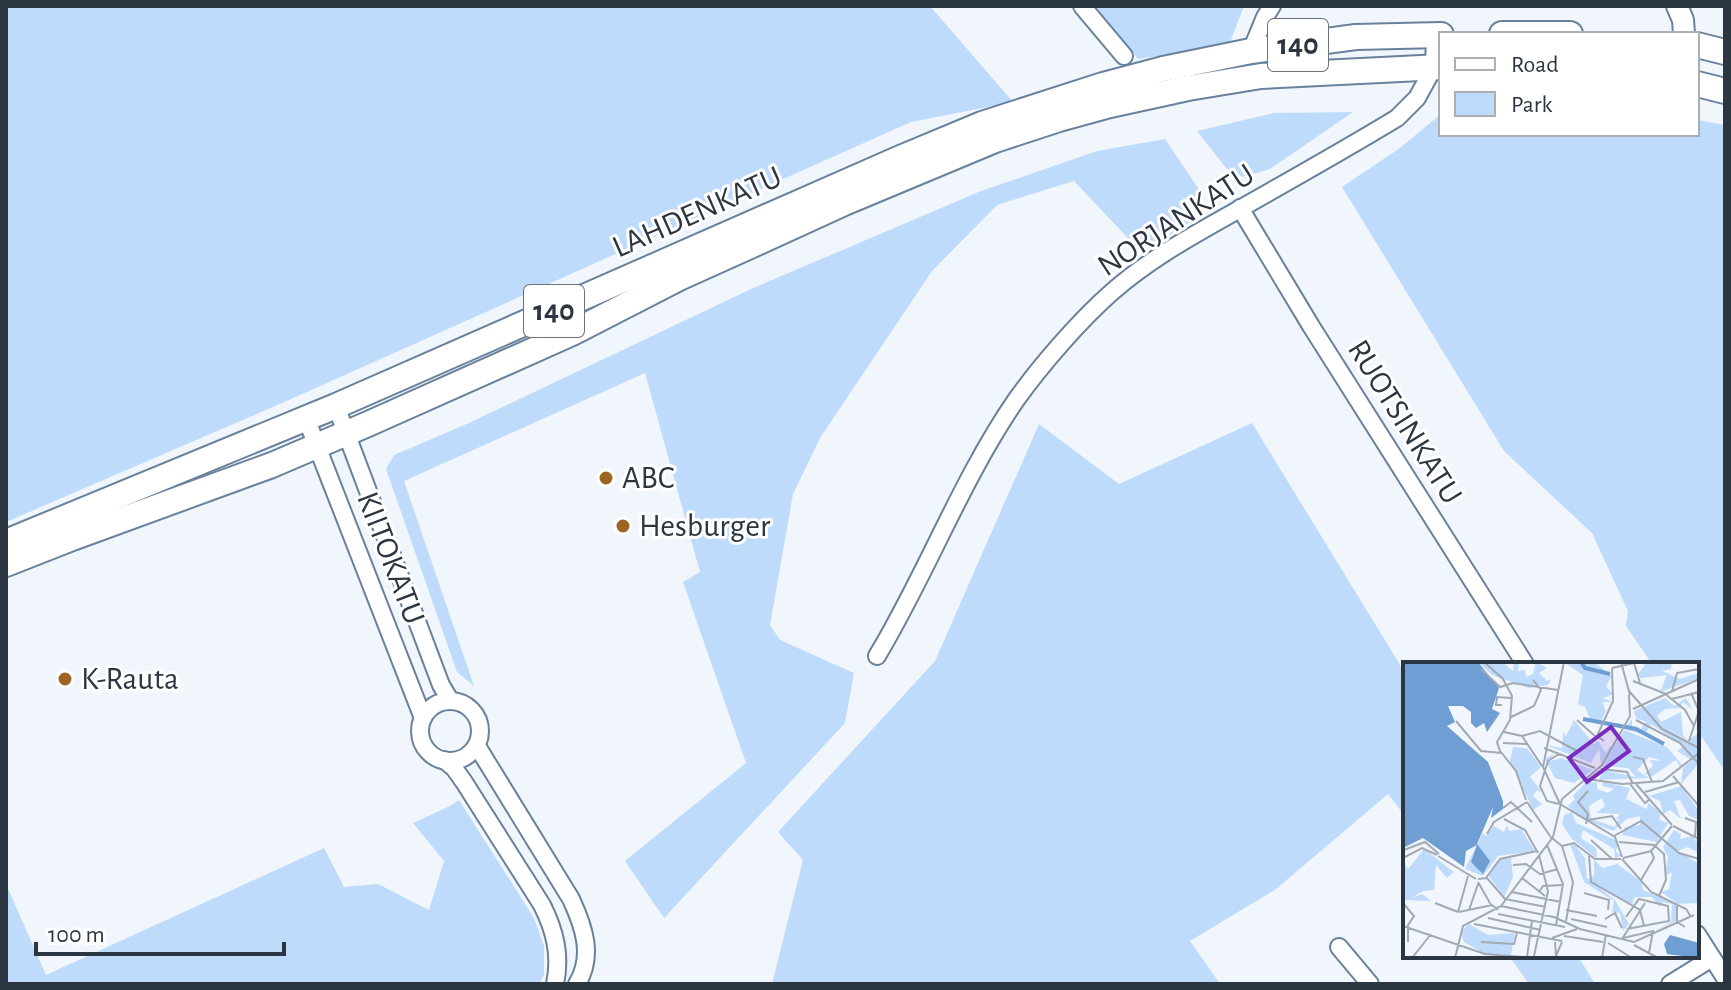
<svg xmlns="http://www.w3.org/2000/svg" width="1731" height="990" font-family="'Alegreya Sans',sans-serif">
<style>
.green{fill:#bfdbfc}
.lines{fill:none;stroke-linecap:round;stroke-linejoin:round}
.minor-casing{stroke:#69819c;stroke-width:20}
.tertiary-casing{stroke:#69819c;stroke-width:24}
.primary-casing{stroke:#69819c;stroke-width:28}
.minor{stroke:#fff;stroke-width:16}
.tertiary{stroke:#fff;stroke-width:20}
.primary{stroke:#fff;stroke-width:24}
.poi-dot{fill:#9d6422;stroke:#fff;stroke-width:3}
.labels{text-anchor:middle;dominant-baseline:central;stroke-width:6;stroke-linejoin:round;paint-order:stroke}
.shield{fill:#fff;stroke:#6b727b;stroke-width:2}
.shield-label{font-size:30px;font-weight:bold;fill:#2c3642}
.street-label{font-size:32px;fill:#2c3642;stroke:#fff}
.poi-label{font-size:32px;fill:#2c3642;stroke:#fff;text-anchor:start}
.inset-river{fill:none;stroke:#6e9ed4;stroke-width:4}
.inset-road{fill:none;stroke:#a2a9b2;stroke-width:2}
.view{fill:#7b2cbf;fill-opacity:0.15;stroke:#7b2cbf;stroke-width:4}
.inset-edge{fill:none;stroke:#2c3642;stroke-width:4}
</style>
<rect width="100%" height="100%" fill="#f0f6fc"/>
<g class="green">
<path d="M6 6H930L1013 102 911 122 282 403 6 522Z"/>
<path d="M1095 6H1244L1229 45 1138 59Z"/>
<path d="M1353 112 1270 169 1242 177 1226 168 1197 131 1274 113Z"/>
<path d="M1441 114V134H1697V120L1725 125V771L1697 730V664H1652L1626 626 1628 611 1592 533 1504 451 1342 187 1400 148Z"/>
<path d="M1165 139 1202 194 1200 216 1141 252 1074 181 997 205 932 271 820 438 793 494 770 625 780 640 854 673 845 723 664 918 625 861 746 763 683 582 700 572 645 373 404 481 474 686 457 672 386 469 394 455 469 423 751 289 981 191 1097 151Z"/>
<path d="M1252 423 1405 673V816L1388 794 1276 889 1190 941 1220 984H772L803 860 778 832 935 661 1039 424 1119 484Z"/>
<path d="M459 800 534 918 544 946V975L539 984H6V884L46 975 324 848 344 887 378 884 429 910 444 861 413 823 450 806Z"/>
<path d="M1509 956H1578L1595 984H1529Z"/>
</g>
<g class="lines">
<g class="minor-casing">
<g id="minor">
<path d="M1082 6 1124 56"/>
<path d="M1251 51 1265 17 1272 6"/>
<path d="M1240 208 1311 326 1525 664"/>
<path d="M336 406 441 685 450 700"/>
<path d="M306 418 423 718"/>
<path d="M877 656C927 573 961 480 1016 400 1041 365 1080 320 1112 292 1147 261 1188 238 1229 215 1285 183 1341 152 1397 118L1417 98 1434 67 1435 36"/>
<circle cx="450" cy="731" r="30"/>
<path d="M477 746 571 899C584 927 594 956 577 984"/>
<path d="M444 760 454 768 464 782 542 905C555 931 561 955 555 984"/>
<path d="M1697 934 1725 978"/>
<path d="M1339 947 1370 984"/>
<path d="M1670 984 1712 958"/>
</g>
</g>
<g class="tertiary-casing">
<path id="tertiary" d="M1677 6 1683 20 1684 34"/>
</g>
<g class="primary-casing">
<g id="primary">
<path d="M1502 34H1570"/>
<path d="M1697 45 1725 52"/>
<path d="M1697 84 1725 91"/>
<path d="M6 542 336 406 898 159 982 124 1103 85 1163 69 1251 51 1356 37 1441 35"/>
<path d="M6 564 72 538 272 465 368 424 572 333 679 278 750 246 844 203 995 140 1059 119 1110 105 1188 88 1261 76 1441 67"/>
</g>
</g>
<use href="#minor" class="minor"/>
<use href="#tertiary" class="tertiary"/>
<use href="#primary" class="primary"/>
</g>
<g class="poi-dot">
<circle cx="606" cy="478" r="8"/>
<circle cx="623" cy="526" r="8"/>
<circle cx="65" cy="679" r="8"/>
</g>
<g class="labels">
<g class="shield">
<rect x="1268" y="19" width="60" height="52" rx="6"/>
<rect x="524" y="285" width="60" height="52" rx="6"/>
</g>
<g class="shield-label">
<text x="1298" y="45">140</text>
<text x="554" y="311">140</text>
</g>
<g class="street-label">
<text transform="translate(697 212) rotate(-24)">LAHDENKATU</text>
<text transform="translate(1176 220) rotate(-33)">NORJANKATU</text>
<text transform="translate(1405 422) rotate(58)">RUOTSINKATU</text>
<text transform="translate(391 558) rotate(69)">KIITOKATU</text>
</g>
<g class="poi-label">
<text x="622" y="478">ABC</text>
<text x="639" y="526">Hesburger</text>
<text x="81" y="679">K-Rauta</text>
</g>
</g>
<g transform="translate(1403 662)">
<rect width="296" height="296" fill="#f0f6fc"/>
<path d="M75 0H99L110 9 111 0H116L115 9 122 8 123 15 130 12 133 0 144 6 136 11 144 19 148 17 145 23 126 26 89 13ZM191 0 209 14 203 24 210 32 200 36 209 40H199L203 49 197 61 188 59 182 45 175 42 180 13 162 1ZM233 0H269L268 7 259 9 277 17 296 11V16L257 30 264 13 238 16 241 23 235 12 242 3ZM262 36 271 44 283 36 290 48 280 40 277 46 262 47 254 54 258 60 278 50 280 73 285 78 296 71V85L247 56 296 86V101L278 122 280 106 289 98 274 89 281 84 248 62 243 71 248 75 222 67 229 57V64L237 68 243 60 233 56 231 49ZM171 58 191 82 195 79 203 91 207 84 202 81 208 85 198 102 196 87 188 101 143 83 159 86 160 70 163 74ZM221 68 264 85 280 104 266 110 277 105 273 98 248 115 242 111 250 104 247 98 260 99 246 95 234 108 246 116 196 118 200 108 233 115 225 106 200 104ZM110 85 124 86 138 105 127 115 140 131 134 128 130 134 139 142 130 148 107 99ZM152 91 144 100 158 96 190 108 171 121 152 116 142 97ZM194 120V127L205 131 211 127 199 124 200 120 227 126 223 137 244 147 245 141 258 151 256 158 265 161 254 180 219 173 222 165 237 163V154L224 157 210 169 174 154 165 144 172 137 170 134 182 121ZM199 136 202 144 193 151 217 152 213 157 196 154 216 157 212 165 188 157 186 144ZM278 124 296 149V158L286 154 277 138 271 139 278 157 267 148 260 152 257 139 246 134ZM169 150 173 161 215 179 213 190 218 194 212 196 211 187 180 168 178 176 193 186 194 196 168 176 159 162 161 153ZM104 163 106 169 118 167 132 189 95 194 80 214 62 207 80 171 83 174 91 164 101 170ZM271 168 278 172 277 177 289 174 296 182V191L285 185 275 189 296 202V241L275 242 258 230 266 227 269 210 262 214 265 195 260 185ZM171 181 182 196 184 217 191 214V198L200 206 214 202 239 220 240 228 273 242V259L253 268 268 260 269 242 260 240 257 245 249 235H232L229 242 194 224 212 238 226 262 220 269 217 251 209 250 211 239 181 220 167 182ZM21 187 51 210 44 216 33 203 31 228 20 229 8 236 19 232 28 239 0 238V199L5 207ZM108 196 110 215 101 235 86 214 96 198ZM66 262 85 273 112 271 108 293 82 292 61 280 58 270Z" fill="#bfdbfc" fill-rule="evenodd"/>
<path d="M0 0H75L96 26 89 47 97 51 84 70 81 61 73 66 68 61V50L60 44H45L52 60 44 64 85 100 100 139V147L88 156 90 145 74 182 87 199 80 212 68 200 74 183 63 189 61 205 20 176 0 186ZM267 273 296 281V296L264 292 261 282Z" fill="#6e9ed4"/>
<path class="inset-river" d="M178 0 182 6 207 12M180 57 233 67 261 82"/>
<path class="inset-road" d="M81 0 100 17 109 34 107 58 94 80 98 92M161 0 140 105 157 142 212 175 219 195M218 0 227 33M209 6 231 1 237 21M78 7 97 25 110 21 155 28M230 19 263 32M226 29 259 67 296 86M269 29 274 11 296 7M261 31 282 48 291 64M269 37 296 30M99 43H93L94 35 109 36M230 47 296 17M108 55 131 44 138 28 130 18M174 58 193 75M233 58 277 81 296 102M53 59 78 89 99 91M101 70 119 74 139 104M119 74 137 69 176 90M201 79 194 74 210 39 209 6M286 79 296 49 288 31M100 81 124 82M141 86 192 106M98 90 113 109 123 138M230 95 240 97 249 120M198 107 224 110 230 122M270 114 296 144M184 117 219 122 260 119 296 91M227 122 242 141 247 137M233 122 269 163M242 130 276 120M124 140 149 177M156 142 144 139 137 124 145 99 156 92M100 146 108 140 129 160M282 156 293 160 292 175M101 157 122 168 135 191M185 158 209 154 218 167M183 162 185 152 175 140 185 129M270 164 296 177M84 172 91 160 124 140M211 174 238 159 276 191 296 197M149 176 159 184 170 220 163 259M188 178 209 197M216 180 251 183 261 192 263 218 256 234M144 183 160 222 153 263M159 184 171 181 192 197H218M1 188 22 180 36 192M35 194 73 217M186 194 188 220 237 248 241 264M0 196 19 186 34 193M220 196 248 189 269 164M219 197 248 230 283 247 288 255M110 203 123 202 137 212 155 207M83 216 97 197 134 189M119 216 142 234M75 217 84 216 102 237 143 245M238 218 251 196 248 189M75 220 88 243M109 230 158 240M136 230 140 224 160 223M181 231 206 238 205 248M0 241 11 254 5 263V280M32 241 55 250M98 244 155 256M274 244V260L282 265M66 248 75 222M163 248 194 254M55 250 65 214M56 250 89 243 95 248M95 252 162 265M151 255 177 267 231 280 291 253M223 255 236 237 265 244 266 259 224 267M85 256 138 268M168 257 204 265M202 257 212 251 219 266M71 262 159 279M0 264 82 292 131 296M161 274 200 280M149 276 174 267M220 276 250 269 246 291M219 277 242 241M78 280 111 282 114 271M152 280 153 294 159 280M205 281 229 296M231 283 255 296M131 294 145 229 136 193M124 295 129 259M130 295 159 296M9 296 28 272M52 296 60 264 98 244 150 175 159 137 199 103 227 54 226 33M199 296 203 272"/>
<path class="view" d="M208 65 226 89 184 120 166 96Z"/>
<rect width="296" height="296" class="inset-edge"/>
</g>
<rect width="1731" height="990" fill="none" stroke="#2c3642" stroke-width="16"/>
<rect x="1439" y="32" width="260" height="104" fill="#ffffff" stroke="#abafb3" stroke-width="2"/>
<rect x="1455" y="58" width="40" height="12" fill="#ffffff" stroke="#abafb3" stroke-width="2"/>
<text x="1511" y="72" font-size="24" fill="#2c3642">Road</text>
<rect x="1455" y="92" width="40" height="24" fill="#bfdbfc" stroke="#abafb3" stroke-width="2"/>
<text x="1511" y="112" font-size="24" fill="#2c3642">Park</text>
<path d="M36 942v12h248v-12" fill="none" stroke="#2c3642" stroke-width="4"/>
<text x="48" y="942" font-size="24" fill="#2c3642" stroke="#ffffff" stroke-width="6" paint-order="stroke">100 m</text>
</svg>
